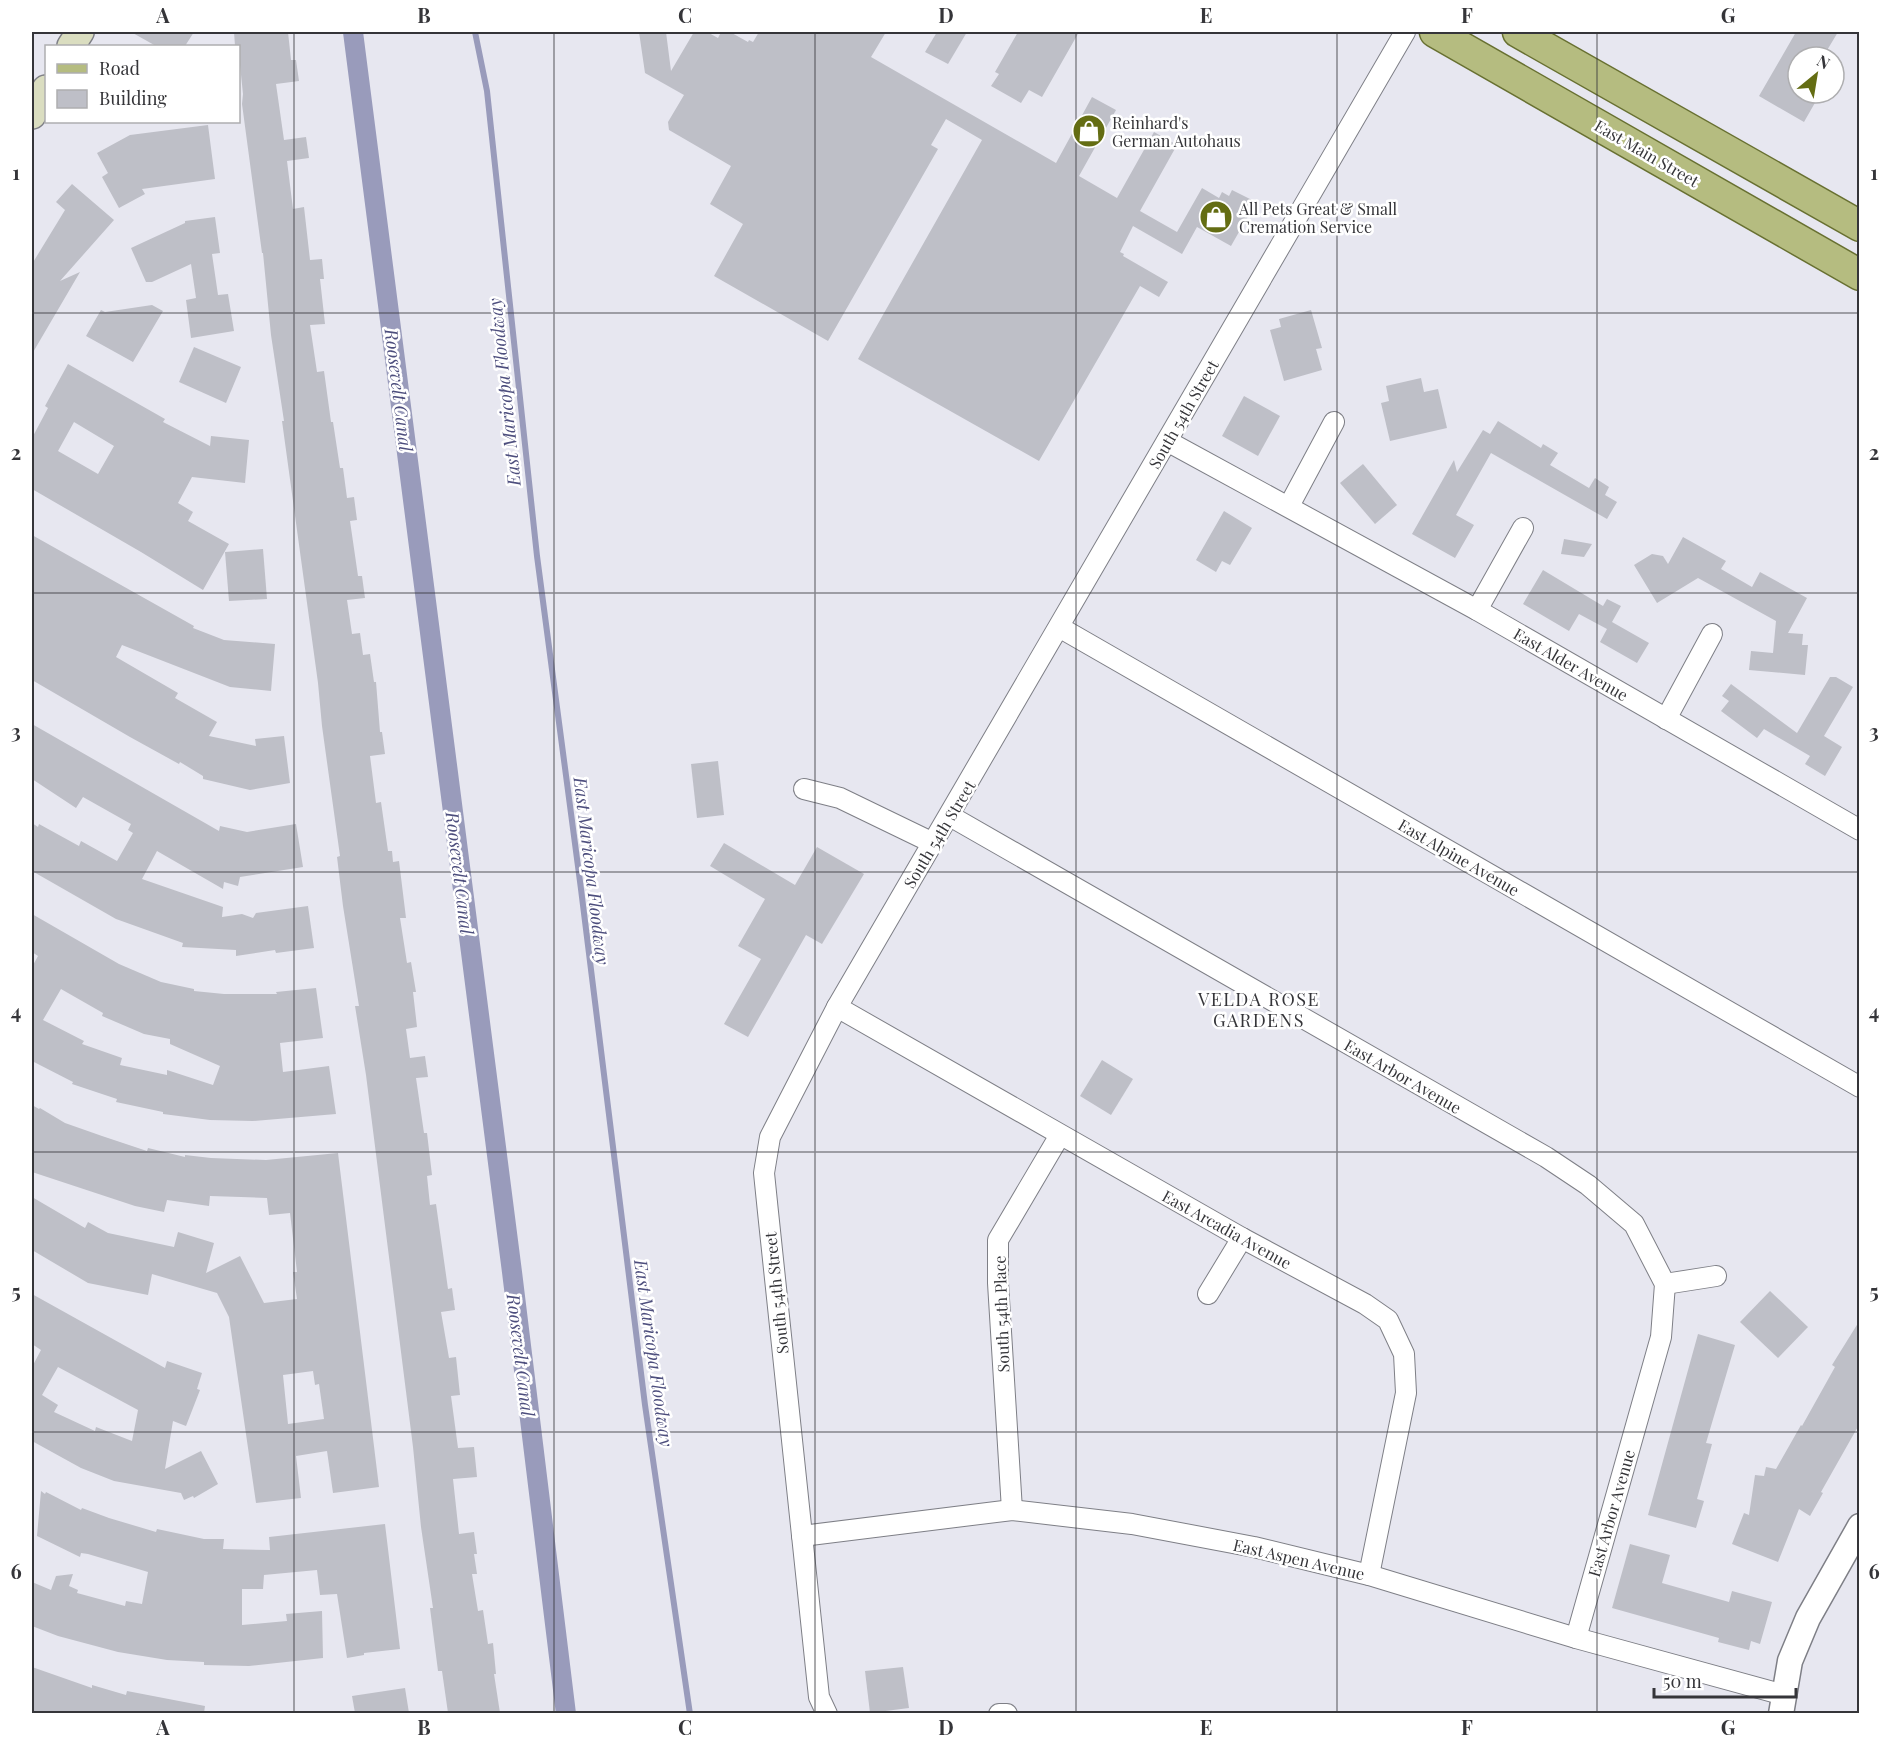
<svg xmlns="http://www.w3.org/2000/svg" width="1891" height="1745" font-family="'Playfair Display',serif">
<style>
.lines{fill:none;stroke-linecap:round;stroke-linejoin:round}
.stream{stroke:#999bbb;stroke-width:6}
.canal{stroke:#999bbb;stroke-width:20}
.building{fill:#bebfc7;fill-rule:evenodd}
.minor-casing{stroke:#7e7f86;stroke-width:22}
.tertiary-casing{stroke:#7e7f86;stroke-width:27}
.secondary-casing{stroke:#7e7f86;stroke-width:30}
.primary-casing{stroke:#687031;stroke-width:33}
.minor{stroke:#fff;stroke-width:20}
.tertiary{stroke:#fff;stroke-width:24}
.secondary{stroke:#daddc0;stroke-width:27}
.primary{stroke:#b5bc80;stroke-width:30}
.grid{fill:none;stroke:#353539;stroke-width:1.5;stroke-opacity:0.55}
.labels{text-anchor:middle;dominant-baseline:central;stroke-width:5;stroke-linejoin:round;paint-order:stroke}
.poi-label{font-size:16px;fill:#353539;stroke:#fff;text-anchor:start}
.street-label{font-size:16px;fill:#353539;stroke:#fff}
.water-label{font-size:18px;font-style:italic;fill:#4d4e7d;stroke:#fff}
.neighbourhood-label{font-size:18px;letter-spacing:1.5px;fill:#353539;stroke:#fff}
.neatline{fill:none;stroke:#353539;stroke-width:2}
.grid-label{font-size:20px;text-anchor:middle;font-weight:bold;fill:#353539}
</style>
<rect width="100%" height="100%" fill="#e7e7f0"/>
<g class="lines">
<path class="stream" d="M475 32 487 91 537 556 581 889 645 1405 690 1714"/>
<path class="canal" d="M353 32 512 1272 566 1714"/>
</g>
<g class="building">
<path d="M131 32H194L185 46H156Z"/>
<path d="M234 32H288L291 60H296L299 81 276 84 284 140 306 137 309 158 287 161 293 209 304 207 310 260 322 259 324 279H320L325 324 310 325 317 372 324 371 331 422H333L340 468H343L347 498 354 497 357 520 350 521 358 576H362L365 598 347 600 352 634 360 633 363 655 370 654 374 682H376L380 732H382L385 754 370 756 376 803 381 802 388 851H392L393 862 399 861 406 918H400L407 963 411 962 416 992H413L417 1027 406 1029 410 1058 425 1056 428 1077 416 1078 424 1133H427L432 1175 427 1176 430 1205 436 1204 448 1289 452 1288 455 1310 441 1312 449 1358 456 1357 460 1395 451 1396 458 1448 474 1447 477 1477 453 1479 459 1534 474 1532 477 1554H474L477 1574H472L478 1611 483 1610 488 1644 493 1643 496 1674H494L500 1713H448L442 1671H438L430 1608H433L421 1527 413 1447 366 1075 355 1006H359L343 906 337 857 340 856 322 726 318 683 282 421H284L271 335 263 253H262L242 104 243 94 238 46H235Z"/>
<path d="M639 32H666L671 71 694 32H707L718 38 721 32H730L748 42 749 40 753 42 759 32H886L871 57 1056 163 1092 97 1116 110 1079 176 1117 198 1154 132 1177 145 1140 211 1177 232 1202 188 1219 198 1222 192 1229 196 1232 190 1256 202 1231 246 1197 227 1182 254 1133 226 1120 252 1124 254 1123 256 1168 282 1159 297 1140 286 1039 461 858 359 982 140 946 119 931 145 938 149 828 341 714 276 743 224 710 204 731 166 669 130 668 122 684 95 645 73Z"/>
<path d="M937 32H967L948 64 925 52Z"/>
<path d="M1018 32H1079L1042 97 1029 90 1021 103 991 86 999 74 995 72Z"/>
<path d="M1796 32H1838L1823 57H1798V93H1803L1816 101 1804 122 1759 96Z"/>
<path d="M208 125 215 179 142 189 145 194 119 208 102 177 108 173 97 153 130 135Z"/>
<path d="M72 184 114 220 60 281 80 272 32 354V264L65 210 56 202Z"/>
<path d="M215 217 220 253 212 254 218 295 228 294 234 331 191 338 186 300 196 298 191 264 152 282H146L131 248 185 223V221Z"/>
<path d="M152 305 163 311 133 362 86 336 101 310 105 312Z"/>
<path d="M1311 310 1322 348 1316 349 1322 370 1284 381 1270 330 1281 327 1279 319Z"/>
<path d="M194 347 241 367 226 403 179 382Z"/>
<path d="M68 364 165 419 163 422 210 446 211 436 249 440 245 483 192 477 178 503 193 512 188 521 229 544 203 590 141 552 32 489V438L48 408 45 406ZM74 422 114 446 98 474 58 451Z"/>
<path d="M1421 378 1424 392 1438 389 1447 428 1390 441 1381 403 1389 401 1386 386Z"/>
<path d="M1244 396 1280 416 1258 456 1222 436Z"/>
<path d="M1498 421 1541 448 1543 444 1558 453 1550 465 1589 488 1595 478 1609 487 1605 495 1617 502 1607 519 1491 453 1456 515 1474 525 1455 558 1412 534 1454 460 1457 472 1483 430 1490 434Z"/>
<path d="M1363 464 1397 505 1375 524 1340 483Z"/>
<path d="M1224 511 1252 528 1230 565 1222 561 1216 572 1196 560Z"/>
<path d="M32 535 194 626 193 628 224 640 275 644 271 691 230 687 122 645 116 657 178 693 175 698 217 722 209 736 256 746 255 739 284 736 290 783 250 790 203 779V776L180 762 179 764 130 737 32 680Z"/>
<path d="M1683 537 1726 561 1721 569 1752 587 1760 572 1807 598 1788 633 1803 634 1802 645H1808L1805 675 1749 670 1751 651 1773 653 1776 621 1698 578 1657 603 1634 565 1652 554 1663 556 1668 564Z"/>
<path d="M1564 539 1592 544 1584 557 1561 554Z"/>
<path d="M263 549 267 599 229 601 225 552Z"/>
<path d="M1543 570 1603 606 1607 599 1621 606 1612 622 1649 643 1637 663 1600 642 1607 629 1579 614 1569 631 1523 604Z"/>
<path d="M1830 677H1836L1853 687 1824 736 1842 747 1825 776 1805 764 1810 756 1764 729 1757 738 1721 711 1729 701 1722 696 1731 684 1797 733Z"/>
<path d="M32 724 219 831 220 826 247 832 296 824 303 867 240 877 238 886 224 882 223 889 157 851 142 879 223 907 222 917 242 914 253 918 256 913 308 906 314 948 276 953 275 950 236 956V950L182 947 183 943 116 919 32 871V823L38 827 39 824 79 846 81 841 117 861 133 833 128 830 131 824 83 797 76 808 32 779Z"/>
<path d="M718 761 724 815 697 818 691 764Z"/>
<path d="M724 843 795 885 817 847 864 874 822 944 806 935 748 1037 724 1024 761 959 738 946 765 899 710 866Z"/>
<path d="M32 914 119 964 161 982 194 989V991L224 994H277L276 992 316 988 323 1038 280 1043 283 1072 329 1066 336 1114 253 1121 210 1120 163 1114V1112L116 1102 117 1099 72 1084 73 1082 32 1061V967L38 956 32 952ZM61 989 103 1013 102 1016 144 1034 170 1039V1044L220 1066 213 1085 167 1070V1075L120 1065 122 1058 82 1044 84 1041 43 1020Z"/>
<path d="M1102 1060 1133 1079 1111 1115 1080 1096Z"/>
<path d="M32 1105 39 1109 40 1108 65 1123 102 1136 147 1151 148 1148 185 1157V1155L211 1158 266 1160 338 1153 379 1487 333 1493 327 1451 296 1456 301 1498 256 1503 229 1317 217 1293 152 1274 148 1295 88 1283 32 1250V1197L85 1228 88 1222 108 1233 174 1247 178 1232 214 1243 206 1273 240 1256 264 1303 297 1299 293 1272H297L290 1213 269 1215 267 1198 210 1196 209 1206 167 1200 164 1212 135 1206 32 1172ZM313 1371 315 1385 319 1384 324 1419 288 1424 283 1375Z"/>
<path d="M1770 1291 1808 1327 1778 1358 1740 1322Z"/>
<path d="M32 1294 165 1368 167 1361 202 1373 197 1389 200 1390 186 1426 173 1421 165 1469 201 1451 218 1484 194 1498 193 1496 184 1500 181 1493 114 1481 81 1468 32 1441V1367L41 1350 32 1344ZM58 1367 138 1410 132 1441 96 1427 95 1431 54 1412 58 1405 42 1395Z"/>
<path d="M1860 1320V1423L1821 1492 1823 1493 1810 1516 1799 1509 1778 1562 1732 1544 1744 1513 1749 1515 1755 1475 1764 1476 1766 1467 1776 1469 1801 1425 1802 1426 1835 1367 1832 1365Z"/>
<path d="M1698 1334 1735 1345 1706 1443 1712 1444 1697 1499 1704 1501 1696 1528 1648 1515Z"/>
<path d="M41 1491 45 1494 46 1492 81 1510 82 1508 109 1518 156 1532 157 1529 204 1539H224L223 1549 270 1550 269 1537 385 1524 400 1649 364 1653V1655L347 1658 337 1594 320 1595 317 1570 264 1575 263 1589H242V1625L287 1621 286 1614 322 1611 323 1658 249 1666 204 1665V1662L167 1660 118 1652 58 1636 32 1626V1582L51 1590 56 1576 73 1574 69 1586 78 1590 77 1593 125 1606 126 1601 142 1604 148 1572 88 1554 81 1553 80 1557 37 1536Z"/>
<path d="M1630 1544 1670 1555 1662 1583 1729 1602 1732 1591 1772 1602 1760 1644 1751 1641 1749 1650 1718 1642 1719 1638 1612 1608Z"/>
<path d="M32 1667 92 1688V1685L126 1695 127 1691 205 1706 204 1713H32Z"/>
<path d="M903 1667 909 1708 870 1713 865 1671Z"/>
<path d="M405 1688 409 1713H355L352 1696Z"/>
</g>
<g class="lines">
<g class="minor-casing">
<g id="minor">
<path d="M1167 441 1477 610 1860 830"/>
<path d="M1289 506 1334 422"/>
<path d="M1477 610 1523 528"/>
<path d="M1059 627 1860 1087"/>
<path d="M1666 719 1712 634"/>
<path d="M804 789 840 798 933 843"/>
<path d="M950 816 1546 1157 1588 1185 1634 1224 1665 1284 1661 1337 1576 1638"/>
<path d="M837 1007 1242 1238 1365 1304 1388 1320 1404 1354 1406 1393 1369 1575"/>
<path d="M1665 1284 1716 1276"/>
<path d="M1208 1294 1242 1238"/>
<path d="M1012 1510 998 1283V1240L1060 1135"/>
<path d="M802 1536 1012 1510 1132 1524 1254 1547 1369 1575 1576 1638 1784 1695"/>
<path d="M827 1714 819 1697 768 1212 764 1173 770 1137 837 1007 1405 32"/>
<path d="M999 1714H1007"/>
</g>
</g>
<g class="tertiary-casing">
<path id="tertiary" d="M1781 1714 1790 1661 1808 1618 1860 1526"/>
</g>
<g class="secondary-casing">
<g id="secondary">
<path d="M71 46 80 32"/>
<path d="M32 115 46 89"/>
</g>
</g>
<g class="primary-casing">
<g id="primary">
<path d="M1435 32 1860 275"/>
<path d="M1518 32 1860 226"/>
</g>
</g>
<use href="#minor" class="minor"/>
<use href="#tertiary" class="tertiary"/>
<use href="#secondary" class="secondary"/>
<use href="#primary" class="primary"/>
</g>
<path class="grid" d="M294 32V1714M554 32V1714M815 32V1714M1076 32V1714M1337 32V1714M1597 32V1714M32 313H1860M32 593H1860M32 872H1860M32 1152H1860M32 1432H1860"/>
<defs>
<g id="shop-disc" transform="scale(1.725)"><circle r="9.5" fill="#646d13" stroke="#fff"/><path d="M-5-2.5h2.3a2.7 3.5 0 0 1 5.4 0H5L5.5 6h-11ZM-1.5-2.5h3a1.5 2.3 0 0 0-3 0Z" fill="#fff"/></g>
</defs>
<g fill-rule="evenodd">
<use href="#shop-disc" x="1089" y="131"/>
<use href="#shop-disc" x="1216" y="217"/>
</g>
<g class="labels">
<g class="poi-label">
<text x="1112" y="122">Reinhard's<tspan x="1112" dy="18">German Autohaus</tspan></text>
<text x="1239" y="208">All Pets Great &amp; Small<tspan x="1239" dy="18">Cremation Service</tspan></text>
</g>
<g class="street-label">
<text transform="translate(1647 153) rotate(30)">East Main Street</text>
<text transform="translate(1183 414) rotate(-60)">South 54th Street</text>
<text transform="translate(1571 664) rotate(30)">East Alder Avenue</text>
<text transform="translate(939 834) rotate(-59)">South 54th Street</text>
<text transform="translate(1459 857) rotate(30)">East Alpine Avenue</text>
<text transform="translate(1403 1076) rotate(30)">East Arbor Avenue</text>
<text transform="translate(1227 1229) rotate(29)">East Arcadia Avenue</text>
<text transform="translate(776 1293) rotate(-96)">South 54th Street</text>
<text transform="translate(1001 1314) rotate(-92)">South 54th Place</text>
<text transform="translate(1611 1513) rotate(-74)">East Arbor Avenue</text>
<text transform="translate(1299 1559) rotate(13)">East Aspen Avenue</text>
</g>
<g class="water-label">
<text transform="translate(399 390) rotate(83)">Roosevelt Canal</text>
<text transform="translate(504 392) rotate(-96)">East Maricopa Floodway</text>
<text transform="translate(592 871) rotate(83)">East Maricopa Floodway</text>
<text transform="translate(460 873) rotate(83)">Roosevelt Canal</text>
<text transform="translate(654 1353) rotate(82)">East Maricopa Floodway</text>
<text transform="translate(521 1355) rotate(83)">Roosevelt Canal</text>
</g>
<g class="neighbourhood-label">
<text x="1259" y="999">VELDA ROSE<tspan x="1259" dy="21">GARDENS</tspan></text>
</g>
</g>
<rect width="1891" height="1745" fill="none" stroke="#ffffff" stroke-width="66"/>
<rect x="45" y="45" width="195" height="78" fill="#ffffff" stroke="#aeaeb0" stroke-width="1.5"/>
<rect x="57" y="64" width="30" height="9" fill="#b5bc80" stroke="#aeaeb0" stroke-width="1.5"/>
<text x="99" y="75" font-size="18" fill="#353539">Road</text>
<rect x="57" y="90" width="30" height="18" fill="#bebfc7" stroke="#aeaeb0" stroke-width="1.5"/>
<text x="99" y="105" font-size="18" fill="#353539">Building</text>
<g transform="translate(1816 75) rotate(30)"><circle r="28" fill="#ffffff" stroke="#aeaeb0" stroke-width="1.5"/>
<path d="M0-4.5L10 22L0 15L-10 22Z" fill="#646d13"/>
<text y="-9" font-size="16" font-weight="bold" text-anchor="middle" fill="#353539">N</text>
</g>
<path d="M1654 1688v9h142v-9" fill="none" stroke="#353539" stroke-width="3"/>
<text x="1663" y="1688" font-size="18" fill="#353539" stroke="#ffffff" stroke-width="4.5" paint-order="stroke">50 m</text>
<rect x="33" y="33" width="1825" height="1679" class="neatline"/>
<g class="grid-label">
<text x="163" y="23">A</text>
<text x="424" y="23">B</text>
<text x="685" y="23">C</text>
<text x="946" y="23">D</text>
<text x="1206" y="23">E</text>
<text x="1467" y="23">F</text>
<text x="1728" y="23">G</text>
<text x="16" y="180">1</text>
<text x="1874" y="180">1</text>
<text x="16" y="460">2</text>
<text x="1874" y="460">2</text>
<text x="16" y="739">3</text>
<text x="1874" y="739">3</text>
<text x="16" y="1019">4</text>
<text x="1874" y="1019">4</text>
<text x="16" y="1299">5</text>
<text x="1874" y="1299">5</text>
<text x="16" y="1579">6</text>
<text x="1874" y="1579">6</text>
<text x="163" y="1735">A</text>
<text x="424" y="1735">B</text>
<text x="685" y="1735">C</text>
<text x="946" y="1735">D</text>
<text x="1206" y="1735">E</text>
<text x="1467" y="1735">F</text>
<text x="1728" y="1735">G</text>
</g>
</svg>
